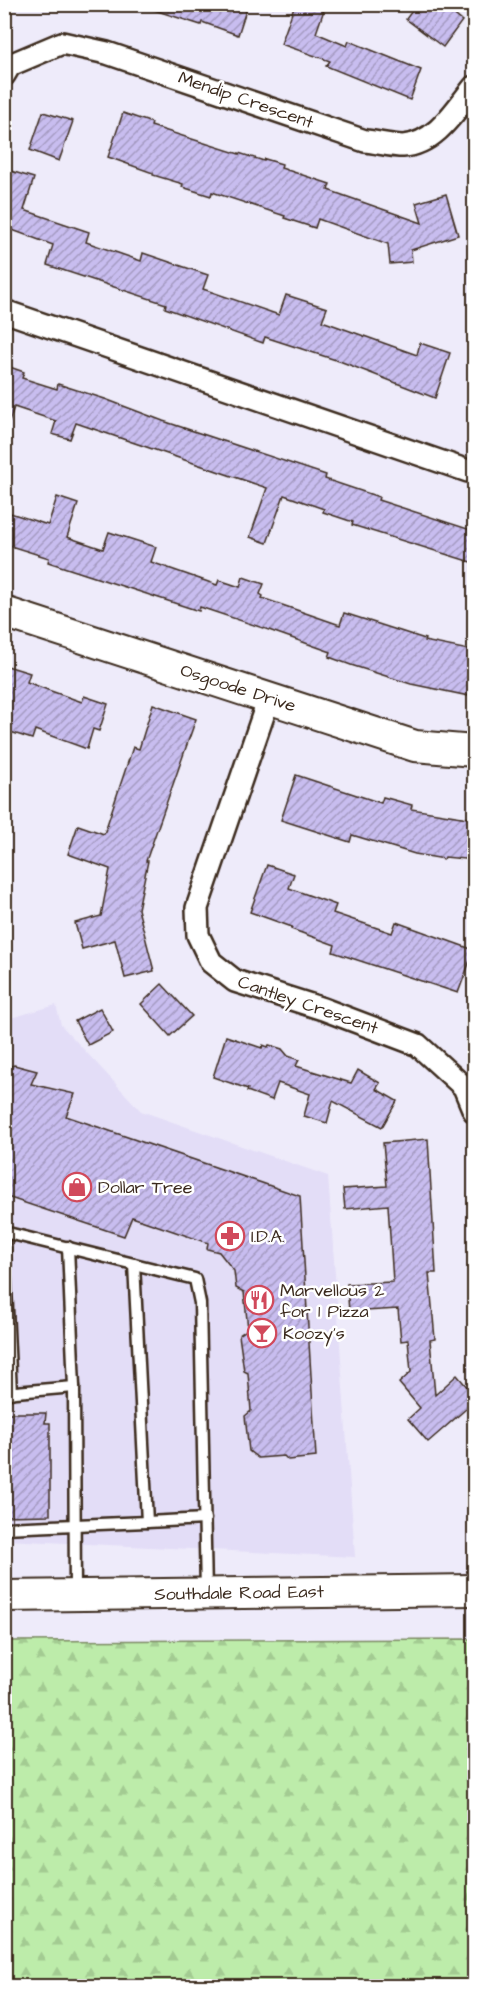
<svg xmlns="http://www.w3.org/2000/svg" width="479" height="1991" font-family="'Architects Daughter',sans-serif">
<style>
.built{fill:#e3ddf7}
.forest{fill:url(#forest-firs);stroke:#7c8b64;stroke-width:1.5}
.building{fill:url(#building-hatch);stroke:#3b2a1e;stroke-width:1.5}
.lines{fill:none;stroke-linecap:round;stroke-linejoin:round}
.lane-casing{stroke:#3b2a1e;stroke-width:15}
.street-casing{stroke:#3b2a1e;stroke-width:26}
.secondary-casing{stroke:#3b2a1e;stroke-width:34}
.lane{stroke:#fff;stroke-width:10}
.street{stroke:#fff;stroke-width:21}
.secondary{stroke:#fff;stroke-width:30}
.labels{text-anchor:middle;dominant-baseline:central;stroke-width:5;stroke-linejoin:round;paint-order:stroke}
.street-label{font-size:18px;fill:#3b2a1e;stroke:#fff}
.poi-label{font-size:18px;fill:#3b2a1e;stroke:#fff;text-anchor:start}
</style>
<defs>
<pattern id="forest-firs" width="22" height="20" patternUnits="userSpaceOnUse" patternTransform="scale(1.5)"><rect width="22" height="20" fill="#bdecaa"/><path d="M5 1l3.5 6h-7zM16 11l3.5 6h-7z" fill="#a3cb92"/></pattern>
<pattern id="building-hatch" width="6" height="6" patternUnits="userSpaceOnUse" patternTransform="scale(1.5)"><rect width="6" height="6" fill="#c8bdef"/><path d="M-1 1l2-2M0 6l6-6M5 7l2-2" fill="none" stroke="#a49ac1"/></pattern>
</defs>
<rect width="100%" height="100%" fill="#eeebfa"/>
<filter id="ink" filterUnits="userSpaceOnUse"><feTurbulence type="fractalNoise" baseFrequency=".0167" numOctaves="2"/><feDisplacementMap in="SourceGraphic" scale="12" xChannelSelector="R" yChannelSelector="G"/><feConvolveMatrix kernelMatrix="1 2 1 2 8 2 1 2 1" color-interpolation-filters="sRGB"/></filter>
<g filter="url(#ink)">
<path class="built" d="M56 1005 61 1025 141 1111 328 1176 355 1557 5 1540 4 1020Z"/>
<path class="forest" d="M474 1639V1986H5V1641Z"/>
<g class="building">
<path d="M149 4H248L238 35 202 22 201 25 148 8Z"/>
<path d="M295 4H307L324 10 316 33 347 46 349 41 421 70 410 100 326 66 330 61 281 44Z"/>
<path d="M417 4H441L462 21 443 47 406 19Z"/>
<path d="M43 112 73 121 59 161 30 150Z"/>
<path d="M123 113 152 123 151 126 239 154V153L264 161 265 159 282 164 281 168 330 184 328 190 422 223 416 203 446 194 458 235 411 250 412 262 390 264 388 244 318 219 315 228 284 218 285 216 212 192 211 196 182 187 183 184 153 175V173L108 157Z"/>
<path d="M4 169 34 178 24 210 89 232 86 242 141 261 143 253 208 275 203 289 279 315 286 295 327 308 322 321 417 355 420 343 450 353 435 398 342 362 265 337 263 343 165 308 166 304 47 265 53 245 4 227Z"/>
<path d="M4 365 24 372 22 378 57 389 58 384 105 399 163 421 326 475 325 479 379 497 378 500 474 531V563L352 525 353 522 323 512 324 509 284 495 267 543 250 537 267 488 76 423 70 439 52 434 56 421 14 407 9 422 4 421Z"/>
<path d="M57 497 78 504 67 537 103 549 109 532 156 547 151 562 217 585 219 580 240 587 243 577 264 584 260 594 263 596 262 598 340 625 344 613 425 639 424 641 474 651V671L469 696 411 684 351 665 329 657 331 652 266 629 200 607 199 611 88 575 48 562 49 558 4 544V511L48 525Z"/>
<path d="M4 665 30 673 27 682 48 690 82 702 84 696 108 704 99 731 93 729 87 749 35 730 32 739 4 730Z"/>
<path d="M153 704 196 719 146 861H148L138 909 154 971 125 978 115 940 82 949 75 923 101 916 110 869 68 854 78 825 104 834 133 747 139 749Z"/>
<path d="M296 775 381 803 383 797 412 805 411 809 474 819V860L445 857 444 859 415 854 352 835 350 842 281 820Z"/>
<path d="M267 865 294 874 289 888 336 905 333 913 392 933 396 922 474 950 458 993 333 952 335 945 291 929 292 927 250 912Z"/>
<path d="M162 984 192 1016 170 1036 141 1004Z"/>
<path d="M100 1008 113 1032 88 1045 75 1021Z"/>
<path d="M226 1036 262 1048 263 1045 268 1047 269 1045 282 1049 288 1056 299 1060 296 1066 351 1083 358 1070 380 1083 376 1089 397 1101 382 1127 333 1101 327 1123 304 1116 310 1094 278 1083 272 1100 247 1091 248 1089 213 1077Z"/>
<path d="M14 1065 37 1071 31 1084 75 1094 66 1116 300 1196 316 1457 288 1460 284 1456 258 1458 249 1451 245 1416 251 1411 248 1373 244 1371 239 1335 248 1329 244 1292 236 1288 234 1271 219 1252 207 1249 208 1243 132 1217 124 1236 4 1196V1068Z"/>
<path d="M428 1139 436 1273H429L435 1339 430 1340 435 1395 457 1375 474 1395V1402L428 1442 408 1419 420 1408 399 1383 411 1372 408 1340 401 1341 398 1309 349 1312 347 1284 393 1282 388 1205 345 1209 343 1189 387 1186 383 1143Z"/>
<path d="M4 1413H46L45 1423H50V1515L4 1516Z"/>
</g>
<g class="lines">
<g class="lane-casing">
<g id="lane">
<path d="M4 1232 195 1279 200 1303 206 1592"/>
<path d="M4 1244 11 1393"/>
<path d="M68 1247 74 1387"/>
<path d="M134 1264 147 1522 205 1519"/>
<path d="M4 1393 74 1387 75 1595"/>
<path d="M4 1528 147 1522"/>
</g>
</g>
<g class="street-casing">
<g id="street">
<path d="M4 75 10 65 62 43 107 53 365 141C377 142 391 146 403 146 436 144 456 109 474 87"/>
<path d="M4 311 468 471 474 472"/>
<path d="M269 698 197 908 198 935 211 962 235 981 323 1009 418 1045 464 1087 474 1111"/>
</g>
</g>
<g class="secondary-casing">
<g id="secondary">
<path d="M4 612 415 746 474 751"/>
<path d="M4 1596 474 1590"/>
</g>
</g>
<use href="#lane" class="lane"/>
<use href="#street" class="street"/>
<use href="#secondary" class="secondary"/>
</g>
</g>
<defs>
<g id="shop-ring" transform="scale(1.5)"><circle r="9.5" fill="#fff" stroke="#d1495b" stroke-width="1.5"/><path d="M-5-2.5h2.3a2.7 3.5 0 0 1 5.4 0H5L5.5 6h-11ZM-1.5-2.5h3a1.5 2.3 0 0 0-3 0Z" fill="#d1495b"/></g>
<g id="pharmacy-ring" transform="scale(1.5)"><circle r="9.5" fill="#fff" stroke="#d1495b" stroke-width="1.5"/><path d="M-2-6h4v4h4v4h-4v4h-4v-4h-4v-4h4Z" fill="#d1495b"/></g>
<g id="restaurant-ring" transform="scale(1.5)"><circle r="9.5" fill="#fff" stroke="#d1495b" stroke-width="1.5"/><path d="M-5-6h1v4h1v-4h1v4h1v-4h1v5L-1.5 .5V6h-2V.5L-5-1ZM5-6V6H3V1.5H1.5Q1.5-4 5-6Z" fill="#d1495b"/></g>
<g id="bar-ring" transform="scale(1.5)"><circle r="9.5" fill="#fff" stroke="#d1495b" stroke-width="1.5"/><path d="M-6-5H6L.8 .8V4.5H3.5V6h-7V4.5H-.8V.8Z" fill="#d1495b"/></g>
</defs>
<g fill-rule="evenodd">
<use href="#shop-ring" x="77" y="1187"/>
<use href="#pharmacy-ring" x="230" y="1236"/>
<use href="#restaurant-ring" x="259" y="1300"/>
<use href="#bar-ring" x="262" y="1333"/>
</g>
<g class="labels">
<g class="street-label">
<text transform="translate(246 100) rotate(19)">Mendip Crescent</text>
<text transform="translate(238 688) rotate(18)">Osgoode Drive</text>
<text transform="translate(308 1005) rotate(19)">Cantley Crescent</text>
<text transform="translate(239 1593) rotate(-1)">Southdale Road East</text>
</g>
<g class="poi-label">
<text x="98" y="1187">Dollar Tree</text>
<text x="251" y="1236">I.D.A.</text>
<text x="280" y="1290">Marvellous 2<tspan x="280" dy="21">for 1 Pizza</tspan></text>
<text x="283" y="1333">Koozy's</text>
</g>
</g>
<rect width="479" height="1991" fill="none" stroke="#fff" stroke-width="24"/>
<rect x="12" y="12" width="455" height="1967" fill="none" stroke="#3b2a1e" stroke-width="2" filter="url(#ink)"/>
</svg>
